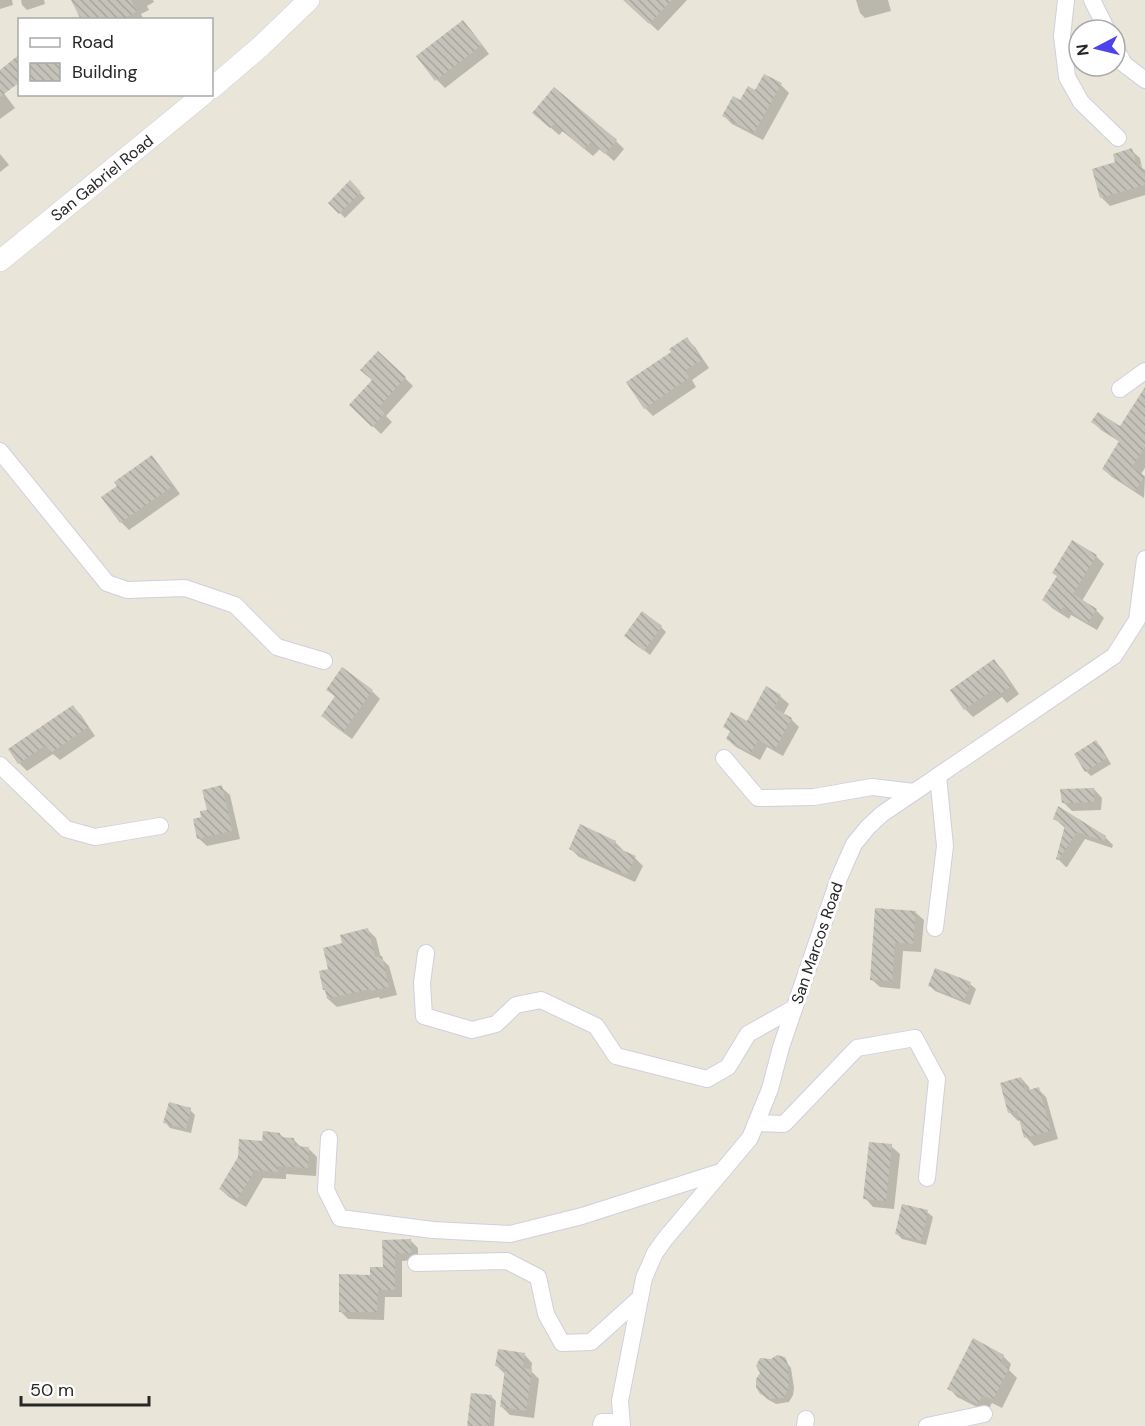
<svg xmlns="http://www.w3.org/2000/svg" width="1145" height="1426" font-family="'DM Sans',sans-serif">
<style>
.shadow{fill:#0003}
.building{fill:url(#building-back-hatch)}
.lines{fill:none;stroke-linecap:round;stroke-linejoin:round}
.minor-casing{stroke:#d0cfdf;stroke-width:18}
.tertiary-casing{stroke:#d0cfdf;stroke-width:22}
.minor{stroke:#fff;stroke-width:16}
.tertiary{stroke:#fff;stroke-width:21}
.labels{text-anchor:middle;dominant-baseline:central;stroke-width:6;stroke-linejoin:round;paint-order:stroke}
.street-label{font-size:16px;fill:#272727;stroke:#fff}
</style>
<defs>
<pattern id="building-back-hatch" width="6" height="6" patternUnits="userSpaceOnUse" patternTransform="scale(1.5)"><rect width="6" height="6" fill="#c4c2b9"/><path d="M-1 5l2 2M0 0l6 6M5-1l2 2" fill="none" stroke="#a8a79f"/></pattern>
</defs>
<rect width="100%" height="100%" fill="#e9e6d9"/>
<g class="shadow">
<path d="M0 0H12L13 5 0 9Z"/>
<path d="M21 0H44L45 4 27 10 22 5Z"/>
<path d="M73 0H153L154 2 147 6 149 10 141 14 144 20H83Z"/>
<path d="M625 0H687L658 31Z"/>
<path d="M856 0H888L891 11 865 18 860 13Z"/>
<path d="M463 22 471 30 489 54 445 88 437 80 419 56Z"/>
<path d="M781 85 789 93 763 140 732 124 724 116 755 92Z"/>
<path d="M0 88 15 108 0 119Z"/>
<path d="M534 113 616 141 624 149 614 161 600 149 593 156 563 131 559 135Z"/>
<path d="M1131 150 1140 158 1142 168 1145 170V195L1110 206 1102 198 1094 170 1117 163Z"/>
<path d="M0 154 9 165 0 172Z"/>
<path d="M350 183 365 198 345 218 330 203Z"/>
<path d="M687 339 695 347 709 368 692 380 696 387 653 416 645 408 673 353Z"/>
<path d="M405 378 413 386 386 416 392 422 381 434 359 413Z"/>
<path d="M1145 401V468L1141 474 1145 477 1144 498 1112 477 1103 469 1120 442 1101 430 1093 422 1120 428Z"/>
<path d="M152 457 160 466 180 494 129 530 121 522 119 486Z"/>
<path d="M1073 542 1096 556 1104 564 1082 601 1096 610 1104 618 1097 630 1071 615 1069 619 1052 608 1044 600 1058 577Z"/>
<path d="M661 627 666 632 650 655 626 636Z"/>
<path d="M994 661 1002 669 1019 694 1007 703 1002 697 973 717 965 709Z"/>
<path d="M342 669 372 691 380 699 352 739 331 724 323 716 336 698 328 689Z"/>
<path d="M780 696 789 704 783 715 791 719 799 727 783 756 767 747 760 760 736 747 727 739 731 732 725 727 748 723Z"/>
<path d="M73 707 81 715 95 736 60 760 53 754 27 771 19 763Z"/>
<path d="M1096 742 1101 747 1111 764 1091 776 1086 771Z"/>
<path d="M221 787 230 795 240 839 207 846 198 838 203 818Z"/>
<path d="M1094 789 1102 798 1101 810 1072 811 1064 803Z"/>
<path d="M1055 819 1105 837 1113 845 1112 848 1085 839 1067 867H1066L1057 858 1065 828Z"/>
<path d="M615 842 623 850 622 852 635 858 643 866 635 882 579 857 570 848Z"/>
<path d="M877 909 915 912 924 920 921 952 903 951 900 989 880 987 871 979Z"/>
<path d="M368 930 376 938 381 958 389 966 397 995 380 999 379 997 337 1007 328 999 327 992 330 970 344 944Z"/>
<path d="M970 984 976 989 970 1005 935 991 930 986Z"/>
<path d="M1021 1078 1029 1087 1030 1091 1038 1089 1046 1097 1058 1139 1034 1146 1026 1137 1021 1120 1018 1121 1010 1113 1002 1084Z"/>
<path d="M190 1110 195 1115 191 1133 170 1128 165 1122Z"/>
<path d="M280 1134 285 1139 294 1140 302 1148H308L317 1157 316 1176 286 1174V1179L263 1178 246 1207 229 1197 220 1189 264 1142Z"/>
<path d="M891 1146 900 1154 894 1209 873 1207 865 1198Z"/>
<path d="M927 1212 933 1217 926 1245 902 1239 897 1234Z"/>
<path d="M410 1240 418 1248V1260L402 1261V1297H385L384 1320 348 1319 340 1311 371 1276 384 1269 383 1242Z"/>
<path d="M524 1354 532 1363 531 1371 539 1379 534 1418 510 1415 501 1406 506 1375 497 1366Z"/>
<path d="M1003 1356 1011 1364 1009 1370 1017 1378 1002 1408 992 1403 987 1412 957 1397 949 1388Z"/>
<path d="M784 1359 791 1368 794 1388 793 1395 789 1402 776 1404 767 1399 761 1393 771 1360Z"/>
<path d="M491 1396 496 1401 494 1426H469Z"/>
</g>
<g class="building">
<path d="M71 0H131L137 11 122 20H81Z"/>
<path d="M623 0H672L649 24Z"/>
<path d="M463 20 482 45 435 81 416 56Z"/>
<path d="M20 54V82L0 97V70Z"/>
<path d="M764 74 782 83 754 133 722 116 733 96 740 100 748 86 755 90Z"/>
<path d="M554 87 617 140 605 154 591 142 584 149 554 124 550 128 532 113Z"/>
<path d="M1132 148 1137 166 1141 164 1145 177V185L1100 198 1092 169 1115 162 1113 154Z"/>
<path d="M350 180 361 192 339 214 328 203Z"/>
<path d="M687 337 702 360 685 371 689 378 644 409 626 382 671 352 669 349Z"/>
<path d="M378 351 406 377 379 407 385 413 372 427 349 405 372 380 360 370Z"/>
<path d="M1145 387V447L1132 467 1145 476 1135 491 1102 469 1119 441 1091 422 1098 412 1120 426Z"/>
<path d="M152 455 173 486 120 523 101 497 117 486 114 482Z"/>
<path d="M1072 540 1097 555 1073 594 1097 609 1088 623 1063 607 1060 612 1042 600 1057 576 1052 573Z"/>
<path d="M642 611 662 626 644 651 624 636Z"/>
<path d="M994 659 1012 686 998 695 994 689 964 710 950 690Z"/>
<path d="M342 667 373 690 343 732 321 716 335 696 326 690Z"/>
<path d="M766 686 781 695 774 708 792 718 775 749 758 740 751 753 726 739 730 731 723 727 731 712 747 721Z"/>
<path d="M73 705 88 727 51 753 46 745 18 764 8 749Z"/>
<path d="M1096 740 1107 758 1085 772 1074 754Z"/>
<path d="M222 785 232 831 197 839 193 819 201 817 200 811 207 810 202 790Z"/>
<path d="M1094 788V802L1062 803 1060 789Z"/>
<path d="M1058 806 1106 836 1104 841 1077 832 1058 860 1056 859 1065 825 1053 819Z"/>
<path d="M580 824 616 841 613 846 636 856 627 875 569 849Z"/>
<path d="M875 908 916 911 913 944 895 943 892 981 870 980Z"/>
<path d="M368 928 375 957 382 956 389 987 371 991 370 989 327 999 325 990H323L319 971 328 969 323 948 342 943 340 935Z"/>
<path d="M935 968 971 982 964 1001 928 986Z"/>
<path d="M1021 1077 1025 1091 1039 1087 1051 1131 1024 1138 1017 1111 1008 1113 1000 1083Z"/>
<path d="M169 1102 191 1108 186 1129 163 1123Z"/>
<path d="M263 1131 280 1133V1137L294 1138V1146L309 1147 308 1168 278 1166V1172L255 1170 237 1200 219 1189 238 1157 239 1139 262 1141Z"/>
<path d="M869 1142 892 1144 886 1201 863 1199Z"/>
<path d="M902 1204 928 1210 921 1241 895 1234Z"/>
<path d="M411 1239V1253L395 1254V1290H378L377 1312H339V1274L370 1275V1267H383L382 1240Z"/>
<path d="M973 1338 1004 1355 1000 1363 1009 1368 993 1400 983 1395 978 1404 947 1389Z"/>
<path d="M498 1349 525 1353 523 1368 532 1369 526 1411 500 1407 505 1368 495 1366Z"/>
<path d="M777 1355 785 1357 787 1361 789 1382 788 1389 784 1398 770 1399 760 1394 756 1387V1379L760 1373 756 1366 760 1358 771 1359Z"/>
<path d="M471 1393 492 1395 489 1426H467Z"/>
</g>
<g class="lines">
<g class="minor-casing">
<g id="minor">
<path d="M1066 0 1062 36 1067 77 1081 102 1118 138"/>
<path d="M1092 0 1107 30"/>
<path d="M1115 47 1124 64 1145 80"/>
<path d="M1120 389 1145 371"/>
<path d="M0 451 107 583 127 590 185 588 235 605 277 647 324 661"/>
<path d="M724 758 758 798 814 797 872 787 914 792"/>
<path d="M0 765 66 829 95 837 160 826"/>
<path d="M935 928 945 846 938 776"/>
<path d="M426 953 422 983 424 1016 472 1030 496 1024 516 1005 541 1000 596 1026 616 1056 707 1079 728 1067 748 1034 794 1008"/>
<path d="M756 1123 784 1124 857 1048 915 1038 937 1079 927 1178"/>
<path d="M329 1138 326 1190 340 1218 433 1230 510 1234 582 1216 720 1172"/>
<path d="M416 1263 507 1261 538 1277 546 1314 562 1343 591 1342 640 1298"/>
<path d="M601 1426 602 1422H621"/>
<path d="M622 1426 620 1401 644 1278 655 1253 665 1239 750 1138 770 1089 781 1047 839 878 854 844 868 827 882 814 1114 656 1137 620 1145 559"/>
<path d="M805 1426 806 1419"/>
<path d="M927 1426 984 1414"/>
</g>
</g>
<g class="tertiary-casing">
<g id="tertiary">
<path d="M212 88 260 47 309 0"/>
<path d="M0 261 204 94"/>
</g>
</g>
<use href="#minor" class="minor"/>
<use href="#tertiary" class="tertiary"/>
</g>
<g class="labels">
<g class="street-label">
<text transform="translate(102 178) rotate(-39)">San Gabriel Road</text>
<text transform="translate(817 943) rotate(-71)">San Marcos Road</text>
</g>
</g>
<rect x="18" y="18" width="195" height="78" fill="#ffffff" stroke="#a9a9a9" stroke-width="1.5"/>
<rect x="30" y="38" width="30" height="9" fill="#ffffff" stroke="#a9a9a9" stroke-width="1.5"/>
<text x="72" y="48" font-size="18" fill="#272727">Road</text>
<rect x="30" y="63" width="30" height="18" fill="url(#building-back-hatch)" stroke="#a9a9a9" stroke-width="1.5"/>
<text x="72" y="78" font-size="18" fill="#272727">Building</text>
<g transform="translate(1097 48) rotate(263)"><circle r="28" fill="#ffffff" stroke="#a9a9a9" stroke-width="1.5"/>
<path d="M0-4.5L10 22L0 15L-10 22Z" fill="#4c43ec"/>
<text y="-9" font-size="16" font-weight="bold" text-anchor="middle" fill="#272727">N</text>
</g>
<path d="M21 1396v9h128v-9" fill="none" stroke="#272727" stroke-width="3"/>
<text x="30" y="1396" font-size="18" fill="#272727" stroke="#ffffff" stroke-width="4.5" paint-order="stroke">50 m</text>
</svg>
